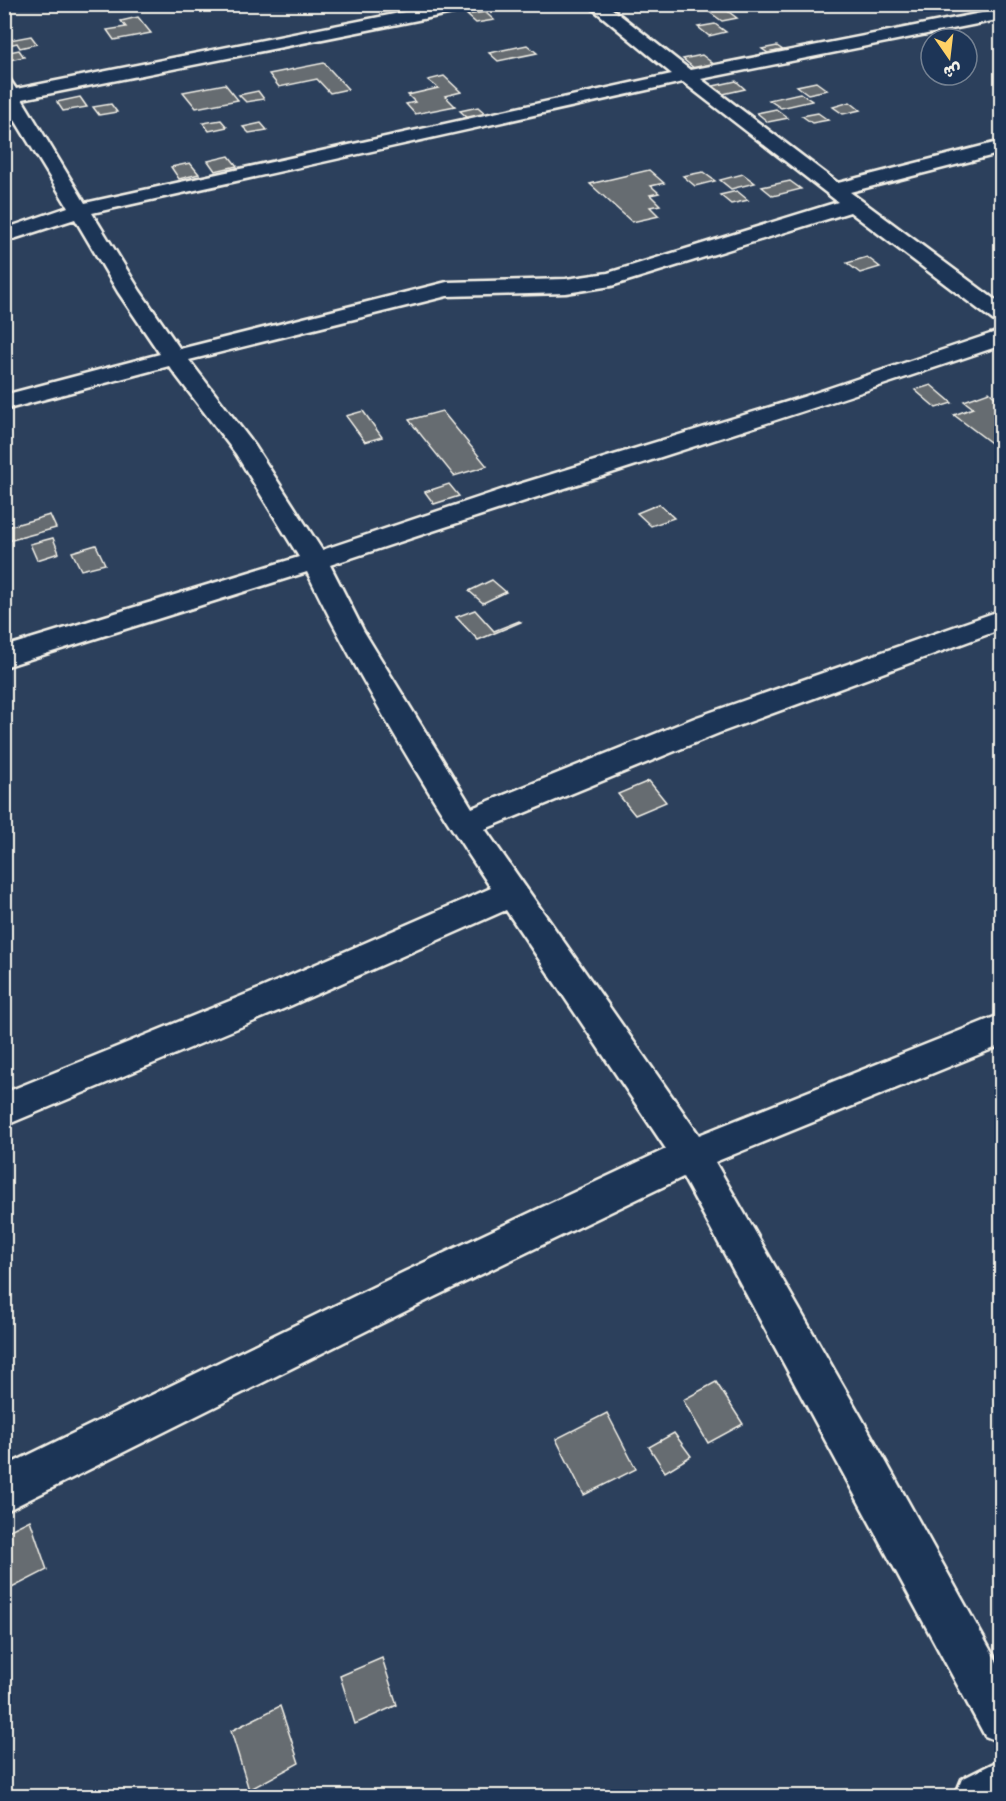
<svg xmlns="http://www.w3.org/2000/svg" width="1006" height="1801" font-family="'Shantell Sans','Playpen Sans Arabic',sans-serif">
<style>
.building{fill:#666c71;stroke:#f4f1e8;stroke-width:1.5}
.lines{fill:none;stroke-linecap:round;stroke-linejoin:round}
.minor-casing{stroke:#f4f1e8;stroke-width:5}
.minor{fill:#1d3557;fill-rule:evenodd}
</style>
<rect width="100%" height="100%" fill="#2c405c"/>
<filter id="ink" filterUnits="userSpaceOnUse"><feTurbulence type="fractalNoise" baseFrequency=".0167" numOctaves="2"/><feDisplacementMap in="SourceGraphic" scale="12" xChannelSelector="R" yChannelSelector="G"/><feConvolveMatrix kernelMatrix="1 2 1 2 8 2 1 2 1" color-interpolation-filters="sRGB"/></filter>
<g filter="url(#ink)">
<g class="building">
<path d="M698 4H718L737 18 722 21Z"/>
<path d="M485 12 494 20 476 23 467 15Z"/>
<path d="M138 17 151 33 114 40 107 30 126 27 121 21Z"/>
<path d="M715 24 726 32 709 36 698 27Z"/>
<path d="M31 36 37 44 20 48 17 43 4 46V41Z"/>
<path d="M527 45 537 53 498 61 489 53Z"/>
<path d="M777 46 783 50 768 53 762 49Z"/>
<path d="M19 50 24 57 4 61V53Z"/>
<path d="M702 55 715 65 695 69 683 59Z"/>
<path d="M324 63 348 89 330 93 317 79 279 87 269 74Z"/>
<path d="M444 76 461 92 445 96 455 106 415 114 406 104 415 102 408 95 438 88 428 80Z"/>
<path d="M736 81 745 89 719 95 709 87Z"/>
<path d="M816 82 827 90 808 94 797 86Z"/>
<path d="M225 84 238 100 196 108 183 92Z"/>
<path d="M258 91 264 99 246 102 239 95Z"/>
<path d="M800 93 812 101 781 108 769 100Z"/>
<path d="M80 97 87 107 63 111 57 102Z"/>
<path d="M850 102 860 110 843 114 833 107Z"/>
<path d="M111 104 117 112 99 115 93 107Z"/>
<path d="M478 107 486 114 468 118 460 111Z"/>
<path d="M776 109 788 118 768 122 757 113Z"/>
<path d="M818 113 828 120 812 123 802 116Z"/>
<path d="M221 120 227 127 209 131 203 123Z"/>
<path d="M261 123 267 130 249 133 243 127Z"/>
<path d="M229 156 237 166 215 171 208 161Z"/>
<path d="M190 163 199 174 179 179 171 167Z"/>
<path d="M649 170 664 183 651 186 659 193 650 195 660 205 650 207 659 216 632 222 590 184Z"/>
<path d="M703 172 715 181 695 186 683 176Z"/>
<path d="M743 174 755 183 731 189 720 180Z"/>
<path d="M790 181 801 189 773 196 762 187Z"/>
<path d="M737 191 748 200 731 204 720 195Z"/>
<path d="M867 257 880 267 860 273 847 263Z"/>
<path d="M931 385 952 403 936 408 915 390Z"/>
<path d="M989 392 998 400 1002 398V451L954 415 973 408 964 401Z"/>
<path d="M363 411 382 437 365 442 346 416Z"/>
<path d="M442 411 487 466 454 476 409 420Z"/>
<path d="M449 484 459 496 434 504 425 492Z"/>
<path d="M659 504 674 518 651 526 637 513Z"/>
<path d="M50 515 56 528 8 541 4 528Z"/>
<path d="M53 538 59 553 37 560 30 544Z"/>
<path d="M96 545 105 564 81 570 72 552Z"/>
<path d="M492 580 506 592 483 603 469 591Z"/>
<path d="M475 610 494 631 519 621 521 622 478 640 456 617Z"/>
<path d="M649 781 666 802 635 815 618 794Z"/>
<path d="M716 1382 743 1424 708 1443 683 1400Z"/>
<path d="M607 1413 636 1469 584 1495 556 1439Z"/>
<path d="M674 1433 691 1456 665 1472 649 1447Z"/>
<path d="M30 1520 47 1570 4 1592V1533Z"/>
<path d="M382 1658 397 1705 355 1724 340 1676Z"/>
<path d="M280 1706 299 1763 249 1790 231 1731Z"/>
</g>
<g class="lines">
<g class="minor-casing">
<g id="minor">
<path d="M445 4H481L473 9 22 99 85 203 672 74 587 4H606L690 70 1002 9V19L701 79 838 183 1002 141V153L850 192 1002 305V323L994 321 850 212 611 286 566 293 447 296 189 360 255 446 322 550 513 486 803 397 1002 330V345C779 421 554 490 330 565L363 630 472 808 697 717 1002 610V629L719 733 485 829 699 1135 1002 1014V1045L715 1162 861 1417 1002 1671V1743L985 1736 683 1177 432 1298 4 1512V1467L404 1272 666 1149 506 910 283 1009 4 1126V1093L259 989 491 888C423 787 360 681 307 572L4 667V647L299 557 236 454 169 366 4 410V395L160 354 118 292 75 219 4 242V229L68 207 4 102V79L10 80 16 89ZM683 82 838 202 608 273 566 279 447 282 180 349 140 291 92 213Z"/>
<path d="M1002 1759V1796H955L962 1779Z"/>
</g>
</g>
<use href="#minor" class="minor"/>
</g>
</g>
<rect width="1006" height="1801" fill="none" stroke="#1d3557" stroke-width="24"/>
<rect x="12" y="12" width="982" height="1777" fill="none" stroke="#f4f1e8" stroke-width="2" filter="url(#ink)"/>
<g transform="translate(949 57) rotate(166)"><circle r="28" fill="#1d3557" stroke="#738091" stroke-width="1.5"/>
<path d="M0-4.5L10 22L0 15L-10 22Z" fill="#ffd166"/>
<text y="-9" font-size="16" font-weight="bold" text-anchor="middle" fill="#f4f1e8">ش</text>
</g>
</svg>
